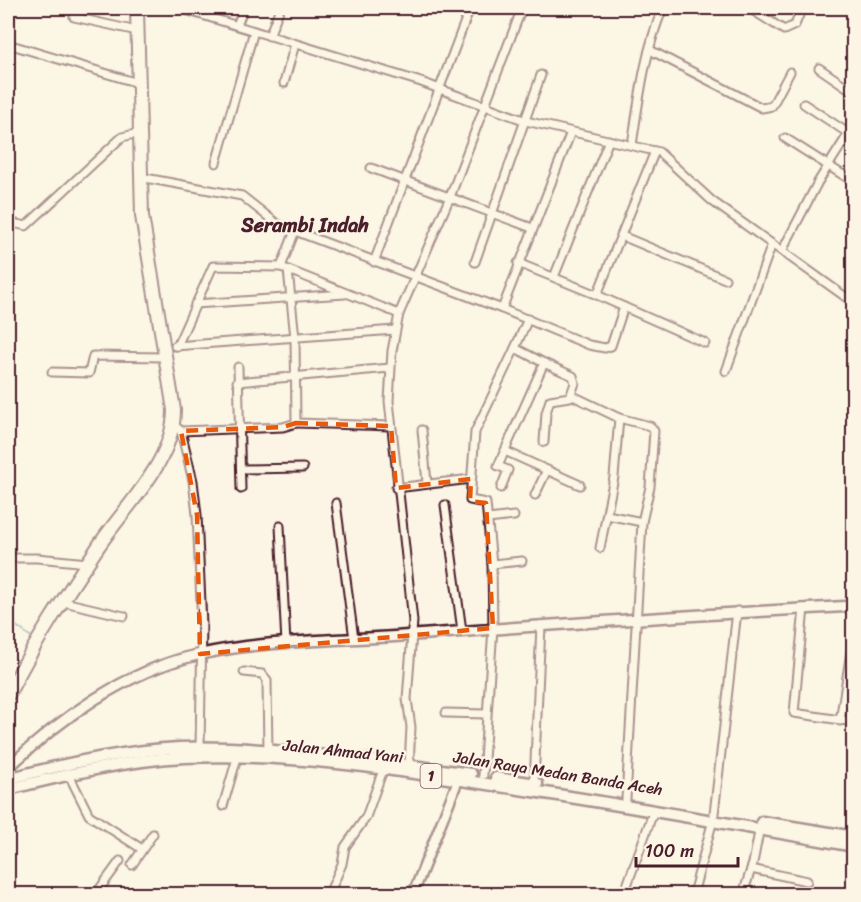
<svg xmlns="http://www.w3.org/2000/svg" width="861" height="902" font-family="Sriracha,sans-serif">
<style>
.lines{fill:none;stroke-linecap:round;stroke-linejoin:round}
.stream{stroke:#6f8f98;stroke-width:2}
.minor-casing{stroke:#4a1f2b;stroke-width:11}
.tertiary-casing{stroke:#4a1f2b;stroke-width:13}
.secondary-casing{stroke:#4a1f2b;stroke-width:14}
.primary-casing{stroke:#4a1f2b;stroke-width:15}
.trunk-casing{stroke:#4a1f2b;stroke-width:16}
.minor{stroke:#fcf5e5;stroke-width:7}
.tertiary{stroke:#fcf5e5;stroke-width:8}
.secondary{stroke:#fcf5e5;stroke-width:9}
.primary{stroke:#fcf5e5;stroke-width:10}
.trunk{stroke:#fcf5e5;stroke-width:12}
.marked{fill:none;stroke:#e8590c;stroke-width:4.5;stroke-dasharray:12 8;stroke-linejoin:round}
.labels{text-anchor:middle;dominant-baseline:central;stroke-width:5;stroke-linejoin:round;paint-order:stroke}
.shield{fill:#fcf5e5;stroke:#7f5f63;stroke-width:1.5}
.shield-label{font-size:15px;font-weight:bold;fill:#4a1f2b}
.street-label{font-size:16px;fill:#4a1f2b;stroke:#fcf5e5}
.quarter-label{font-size:20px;font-weight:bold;fill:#4a1f2b;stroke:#fcf5e5}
</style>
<rect width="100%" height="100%" fill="#fcf5e5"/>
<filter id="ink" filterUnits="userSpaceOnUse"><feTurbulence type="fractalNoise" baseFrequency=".0167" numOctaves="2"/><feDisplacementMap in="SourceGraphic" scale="12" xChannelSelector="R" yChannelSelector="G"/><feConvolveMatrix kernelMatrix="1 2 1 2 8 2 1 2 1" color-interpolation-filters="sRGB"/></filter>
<g filter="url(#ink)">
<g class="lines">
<path class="stream" d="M8 620 30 636"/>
<g class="minor-casing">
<g id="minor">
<path d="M74 8V17L137 31"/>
<path d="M179 8 421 82 526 121 659 152 712 201 854 303"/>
<path d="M749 8 784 30 795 25 802 8"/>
<path d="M237 25 244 8"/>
<path d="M269 36 280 8"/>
<path d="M8 44 138 83"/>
<path d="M650 50 762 108 772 106 790 72"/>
<path d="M819 68 854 92"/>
<path d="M284 83 295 44"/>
<path d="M804 104 854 137"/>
<path d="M785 138 854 182"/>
<path d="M632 145C639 99 645 50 663 8"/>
<path d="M216 163 254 31"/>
<path d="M371 168 532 228"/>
<path d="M140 177 242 196 276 223 295 231 502 309 589 345 605 348 611 346 624 307"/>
<path d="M8 222 26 226 122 137 139 133"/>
<path d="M622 236 725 279"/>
<path d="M782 251 818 182 854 125"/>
<path d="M374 262 470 8"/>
<path d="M475 262 541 75"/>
<path d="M518 263 597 295 705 343"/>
<path d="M281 267 295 231"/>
<path d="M554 277 609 140"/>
<path d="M597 295 655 151"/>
<path d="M195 304 345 294"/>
<path d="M502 309 571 132"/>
<path d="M175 346 395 330"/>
<path d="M177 346 213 266 281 267 399 314"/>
<path d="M515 348 528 319"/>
<path d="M238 367 241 489"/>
<path d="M726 371 772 244"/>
<path d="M52 372 89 373 93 356 165 357"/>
<path d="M237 382 390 368"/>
<path d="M571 395 619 418 650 426 654 431 650 487 642 522 626 799"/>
<path d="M296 423 391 426"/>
<path d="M174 425 181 431 193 481 197 515 202 625 200 748"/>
<path d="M422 430 427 483"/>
<path d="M181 431 283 427 296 423 295 338 288 270"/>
<path d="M544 442 546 413 550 400 570 397 575 383 573 376 544 363"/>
<path d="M505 451 580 485"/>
<path d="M241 469 303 468"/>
<path d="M396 488 471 479"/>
<path d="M535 495 547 470"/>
<path d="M336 503 354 639"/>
<path d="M445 505 462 631"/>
<path d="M607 515 642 522"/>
<path d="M488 519 514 516"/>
<path d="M280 526 286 644"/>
<path d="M600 548 614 477 619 418"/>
<path d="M8 558H37L88 563"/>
<path d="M492 564 522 561"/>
<path d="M64 602 124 616"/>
<path d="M804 608 794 713 854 722"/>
<path d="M244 672 262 674 267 680 268 753"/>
<path d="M446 713 486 714"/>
<path d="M840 721 854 632"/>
<path d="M409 765 411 727 407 699 413 621 389 401 392 351 399 314 450 197 522 8"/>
<path d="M68 773 89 815 142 849"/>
<path d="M483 775 493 628 492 564 486 503 470 500 475 432 515 348 544 363 498 466 508 470 501 488"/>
<path d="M534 784 541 625"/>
<path d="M223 806 237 758"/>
<path d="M714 814 737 611"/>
<path d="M132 865 153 834"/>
<path d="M751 869 807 881"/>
<path d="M96 894 120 861"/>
<path d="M329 894 342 864 345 847 366 817 383 770"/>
<path d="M624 894 654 810"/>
<path d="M693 894 713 820"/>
<path d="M743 894 753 863 760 827"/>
</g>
</g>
<g class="tertiary-casing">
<path id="tertiary" d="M413 894 460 775"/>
</g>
<g class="secondary-casing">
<path id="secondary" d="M8 768C59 719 126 671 197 655 267 639 342 641 414 635 560 624 707 614 854 606"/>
</g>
<g class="primary-casing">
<g id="primary">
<path d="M368 760 471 774"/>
<path d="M496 778 537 784"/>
<path d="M8 779C63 764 121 751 179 748 234 746 289 752 343 758"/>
<path d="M8 789C66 775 125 760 185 757 296 752 409 772 519 789 631 806 742 826 854 846"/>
<path d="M762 822 854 837"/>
</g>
</g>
<g class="trunk-casing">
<path id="trunk" d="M8 695C34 643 66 595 98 547 125 506 174 462 174 410L142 216 137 8"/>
</g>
<use href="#minor" class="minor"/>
<use href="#tertiary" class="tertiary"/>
<use href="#secondary" class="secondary"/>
<use href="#primary" class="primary"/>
<use href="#trunk" class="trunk"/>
</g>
</g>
<path d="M0 0H861V902H0ZM296 423 391 426 396 488 471 479 470 501 486 503 493 628 200 654 197 515 181 431 283 427Z" fill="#fcf5e5" fill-opacity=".55" fill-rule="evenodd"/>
<path class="marked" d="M296 423 391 426 396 488 471 479 470 501 486 503 493 628 200 654 197 515 181 431 283 427Z"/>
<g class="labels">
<rect class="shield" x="420.5" y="764" width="21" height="24" rx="4.5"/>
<g class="shield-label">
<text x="431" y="776">1</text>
</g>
<g class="street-label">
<text transform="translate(343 751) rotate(6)">Jalan Ahmad Yani</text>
<text transform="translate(558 773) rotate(9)">Jalan Raya Medan Banda Aceh</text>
</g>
<g class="quarter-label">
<text x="305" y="225">Serambi Indah</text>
</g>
</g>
<rect width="861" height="902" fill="none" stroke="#fcf5e5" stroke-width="30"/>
<rect x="15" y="15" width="831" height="872" fill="none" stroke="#4a1f2b" stroke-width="2" filter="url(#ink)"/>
<path d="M636 857v9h102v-9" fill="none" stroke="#4a1f2b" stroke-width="3"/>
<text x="645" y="857" font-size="18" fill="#4a1f2b" stroke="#fcf5e5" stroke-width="4.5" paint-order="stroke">100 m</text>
</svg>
